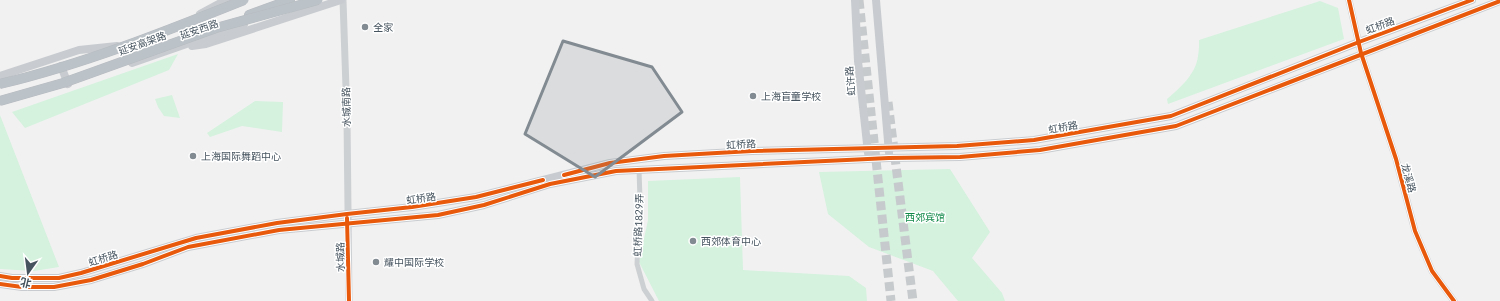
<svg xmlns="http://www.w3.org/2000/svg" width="1500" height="301" font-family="Lato,'Noto Sans SC',sans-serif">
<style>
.green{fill:#d4f2de}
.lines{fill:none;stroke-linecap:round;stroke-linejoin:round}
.highway-tunnel{stroke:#c7cacc;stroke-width:9;stroke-dasharray:9 4.5;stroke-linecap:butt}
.highway-casing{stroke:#b6bbc1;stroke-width:10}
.street{stroke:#cdd0d2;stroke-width:5}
.secondary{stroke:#cdd0d3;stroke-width:7}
.primary{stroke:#c8ccd0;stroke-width:8}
.highway{stroke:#bcc3c8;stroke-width:9}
.highway-bridge-casing{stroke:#b6bbc1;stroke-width:10;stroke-linecap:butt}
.highway-bridge{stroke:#bcc3c8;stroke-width:9}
.cycleway-casing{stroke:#fff;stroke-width:6}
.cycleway{stroke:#e8590c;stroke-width:4}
.marked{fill:#828b92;fill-opacity:0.2;stroke:#828b92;stroke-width:3;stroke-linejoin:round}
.poi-dot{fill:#828b92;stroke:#fff;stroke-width:1.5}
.labels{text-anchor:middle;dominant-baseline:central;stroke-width:3;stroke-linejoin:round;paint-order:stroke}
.street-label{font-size:10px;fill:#46545f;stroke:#fff}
.poi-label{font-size:10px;fill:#46545f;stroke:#fff;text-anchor:start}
.park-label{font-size:10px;fill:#0f8847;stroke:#fff}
</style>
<rect width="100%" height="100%" fill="#f2f1f1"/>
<g class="green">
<path d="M1320 1 1338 8 1344 39 1168 104 1167 99C1180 88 1196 74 1198 56 1199 51 1199 45 1199 40Z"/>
<path d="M178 54 169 70 25 128 12 112Z"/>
<path d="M172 95 180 118 164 116 158 107 155 99Z"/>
<path d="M255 101 283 102 282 132 242 126 210 137 207 133Z"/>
<path d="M0 115 59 267 34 271 0 269Z"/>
<path d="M950 169 990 232 972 258 1002 293 1005 301H958L933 271 869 247 828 214 819 172Z"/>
<path d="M740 177 743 270 849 276 866 288 867 301H659L639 262 648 220V181Z"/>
</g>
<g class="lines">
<g class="highway-tunnel">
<path d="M859 0 891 301"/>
<path d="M888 102 913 301"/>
</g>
<g class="highway-casing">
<path id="highway" d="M249 15 290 0"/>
</g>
<path class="street" d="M639 169 640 200 637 264 644 289 652 301"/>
<g class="secondary">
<path d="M343 0 347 118 349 301"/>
<path d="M1349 0 1361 53 1396 159 1415 231 1432 271 1454 301"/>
</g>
<g class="primary">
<path d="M855 0 858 61 868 153"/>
<path d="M876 0 889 153"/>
<path d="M200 14 226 0"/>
<path d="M192 46 206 44 341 0"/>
<path d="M132 63 244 24"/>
<path d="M61 66 68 84"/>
<path d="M0 76 79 50 117 46"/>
<path d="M0 276 12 278H59L81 273 196 238 277 223 347 214 412 207 476 197 610 163 664 156 752 151 957 146 1034 140 1171 116 1359 42 1472 0"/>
<path d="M0 284 22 287H54L91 280 143 264 188 247 279 230 438 215 484 205 550 184 616 171 889 158 960 157 1040 150 1176 126 1500 1"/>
</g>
<use href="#highway" class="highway"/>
<g class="highway-bridge-casing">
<g id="highway-bridge">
<path d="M0 84C84 64 164 32 244 0"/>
<path d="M0 101 63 83 216 28 318 0"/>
</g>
</g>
<use href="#highway-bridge" class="highway-bridge"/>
<g class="cycleway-casing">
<g id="cycleway">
<path d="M1349 0 1361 53 1396 159 1415 231 1432 271 1454 301"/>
<path d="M564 175 610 163 664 156 752 151 957 146 1034 140 1171 116 1359 42 1472 0"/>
<path d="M347 218 349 301"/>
<path d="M0 276 12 278H59L81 273 196 238 277 223 347 214 412 207 476 197 543 180"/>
<path d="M0 284 22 287H54L91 280 143 264 188 247 279 230 438 215 484 205 550 184 616 171 889 158 960 157 1040 150 1176 126 1500 1"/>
</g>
</g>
<use href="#cycleway" class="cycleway"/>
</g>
<path class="marked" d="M563 41 652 67 682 112 595 177 525 134Z"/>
<g class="poi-dot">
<circle cx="365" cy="27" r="4"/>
<circle cx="753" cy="96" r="4"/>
<circle cx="193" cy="156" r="4"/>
<circle cx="693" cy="241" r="4"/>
<circle cx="376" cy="262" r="4"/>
</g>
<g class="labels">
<g class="street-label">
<text transform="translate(1380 25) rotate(-20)">虹桥路</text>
<text transform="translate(199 29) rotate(-19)">延安西路</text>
<text transform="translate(142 43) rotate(-20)">延安高架路</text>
<text transform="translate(850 81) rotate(-95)">虹许路</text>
<text transform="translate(346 107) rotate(-91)">水城南路</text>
<text transform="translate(1063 127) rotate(-10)">虹桥路</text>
<text transform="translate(741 144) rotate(-3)">虹桥路</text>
<text transform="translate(1409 178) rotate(75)">龙溪路</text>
<text transform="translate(421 198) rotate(-8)">虹桥路</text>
<text transform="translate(638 225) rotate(-88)">虹桥路1829弄</text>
<text transform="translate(340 257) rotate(-91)">水城路</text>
<text transform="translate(103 258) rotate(-17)">虹桥路</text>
</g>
<g class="poi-label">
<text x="373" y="27">全家</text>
<text x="761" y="96">上海盲童学校</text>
<text x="201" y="156">上海国际舞蹈中心</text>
<text x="701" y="241">西郊体育中心</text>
<text x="384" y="262">耀中国际学校</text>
</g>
<g class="park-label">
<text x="925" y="217">西郊宾馆</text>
</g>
</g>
<g transform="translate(28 273) rotate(194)" stroke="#ffffff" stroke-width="3" paint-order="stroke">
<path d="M0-3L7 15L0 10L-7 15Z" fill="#46545f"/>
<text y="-6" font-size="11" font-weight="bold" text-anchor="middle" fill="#46545f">北</text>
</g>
</svg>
